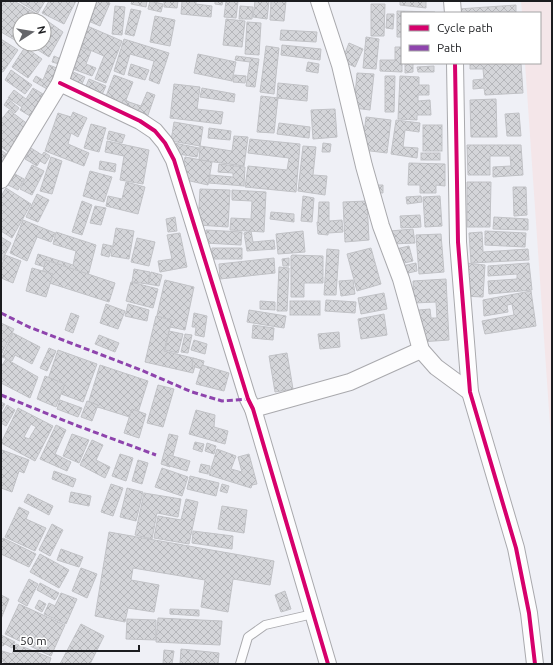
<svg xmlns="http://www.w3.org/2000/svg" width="553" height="665" font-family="Ubuntu,sans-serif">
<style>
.education{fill:#f4e6e9}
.building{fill:url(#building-cross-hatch);stroke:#c1c2c6;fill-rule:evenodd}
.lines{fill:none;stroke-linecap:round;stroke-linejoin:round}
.service-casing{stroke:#a9a9ad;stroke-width:10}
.minor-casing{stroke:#a9a9ad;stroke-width:18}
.service{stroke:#fdfdfe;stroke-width:8}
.minor{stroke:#fdfdfe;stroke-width:16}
.quiet{stroke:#8e44ad;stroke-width:3;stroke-dasharray:6 3;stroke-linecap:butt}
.cycleway-casing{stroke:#fff;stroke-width:6}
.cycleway{stroke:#d6006c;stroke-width:4}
</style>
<defs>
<pattern id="building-cross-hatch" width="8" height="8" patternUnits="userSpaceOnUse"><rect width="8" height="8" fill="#d4d5d9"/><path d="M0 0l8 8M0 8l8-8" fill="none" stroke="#b5b6ba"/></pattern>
</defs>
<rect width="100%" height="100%" fill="#eff0f6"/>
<path class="education" d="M521 1H552V454L525 63H540V13H522Z"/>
<g class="building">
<path d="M3 1H14L37 14 34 20H20V43L1 32V4Z"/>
<path d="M18 1H45L38 13Z"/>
<path d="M49 1H76L64 24 42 13Z"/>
<path d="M94 1H104L110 3 100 26 86 20Z"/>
<path d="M132 1H147L146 7 131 4Z"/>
<path d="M150 1 163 4 161 12 148 9Z"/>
<path d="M164 1H178L177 8 164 7Z"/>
<path d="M182 1H196V4L212 6 211 17 181 14Z"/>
<path d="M215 1H223L222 5 215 4Z"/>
<path d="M226 1H238L236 18 224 17Z"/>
<path d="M255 1H269L267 19 253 17Z"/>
<path d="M271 1H286L284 21 270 20Z"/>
<path d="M400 1H426V8L400 5Z"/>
<path d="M371 4H385L384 36H371Z"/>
<path d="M516 5V13H458V9Z"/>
<path d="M115 6 125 7 122 35 112 34Z"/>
<path d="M240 6 253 7 252 19H239Z"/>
<path d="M131 9 141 11 134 36 125 34Z"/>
<path d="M397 11 435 12V13H402V37H397Z"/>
<path d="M387 14H394L393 29 386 28Z"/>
<path d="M39 15 63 32 49 57 30 45 31 44H44V41L45 42 49 35 44 32V20H36Z"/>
<path d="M155 16 175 20 170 46 150 42Z"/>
<path d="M226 19 245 21 242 47 223 45Z"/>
<path d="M247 22 261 23 259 55 245 54Z"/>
<path d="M85 25 122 41 106 83 95 79 104 56 76 44Z"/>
<path d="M281 30 317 32 316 42 280 40Z"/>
<path d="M366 37 379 39 376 69 363 68Z"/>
<path d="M1 39 18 50 3 72 1 71Z"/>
<path d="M124 39 169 53 159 84 149 80 154 61 130 54 124 75 114 71Z"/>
<path d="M349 43 363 49 355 67 342 61Z"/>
<path d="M282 45 321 49 320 60 281 55Z"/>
<path d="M78 46 91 51 86 64 96 68 92 76 70 68Z"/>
<path d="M266 46 279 48 274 94 260 92Z"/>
<path d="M25 47 42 59 28 78 12 67Z"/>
<path d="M395 47H402V72L380 71V60H395Z"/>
<path d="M198 54 236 62 232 81 194 73Z"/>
<path d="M54 56 61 59 59 64 52 62Z"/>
<path d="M236 56 259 59 255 87 246 86 250 62 235 60Z"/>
<path d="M308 62 319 64 318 73 306 71Z"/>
<path d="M405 63H413V72L405 73Z"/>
<path d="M470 63H521L523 93 485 95 484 88 473 89V80L484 79 483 69H470Z"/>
<path d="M131 64 149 70 145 80 128 75Z"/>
<path d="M49 65 57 68 50 84H51L47 89 33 81 36 76 43 80Z"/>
<path d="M434 66V72H418L417 67Z"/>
<path d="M11 70 32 85 25 94 5 80Z"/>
<path d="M71 71 85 77 79 91 65 85Z"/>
<path d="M357 73 374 74 370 110 354 108Z"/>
<path d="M114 75 133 82 126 100 129 102 127 108 105 99Z"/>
<path d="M234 75 246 76 245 83 233 82Z"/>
<path d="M385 76H395L394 112H385Z"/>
<path d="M400 76 419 77V85H429V95H418V101L430 100 431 115H417V120L398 119Z"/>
<path d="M89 79 106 86 99 101 93 93 95 90 86 86Z"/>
<path d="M278 83 308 86 307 101 277 98Z"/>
<path d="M174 84 200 87 197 109 223 112 221 124 170 118Z"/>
<path d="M33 88 43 94 30 116 20 110 22 107 8 98 14 90 26 99Z"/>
<path d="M202 88 235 94 234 102 200 97Z"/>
<path d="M147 92 155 95 147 118 120 109 123 100 141 106Z"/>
<path d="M261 96 278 98 274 133 257 132Z"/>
<path d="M8 99 19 108 15 113 4 105Z"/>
<path d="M496 99 497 137H471L470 100Z"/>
<path d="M335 109 337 137 313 139 311 110Z"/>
<path d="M9 110 29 125 8 152 1 147V120Z"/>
<path d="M73 112 87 118 78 137 71 133 68 144 89 153 84 166 45 151 58 113 71 117Z"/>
<path d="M519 113 521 136H507L505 114Z"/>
<path d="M366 117 391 120 387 153 362 150Z"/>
<path d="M396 120 420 123 419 132 405 130 403 147 418 148 417 158 391 154Z"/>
<path d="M174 122 203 127 200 146 171 141Z"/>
<path d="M279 123 310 127 309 138 277 134Z"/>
<path d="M91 124 106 128 99 152 84 148Z"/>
<rect x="423" y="125" width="19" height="26"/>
<path d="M209 128 231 131 230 140 208 138Z"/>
<path d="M109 131 125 135 122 143 107 139Z"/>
<path d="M234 136 248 137 244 166 199 160 200 146 232 151Z"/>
<path d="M250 139 300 144 296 192 245 187 248 166 287 170 289 158 248 153Z"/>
<path d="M107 141 149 150 143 184 120 180 124 156 105 152Z"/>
<path d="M174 143 199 148 197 157 172 153Z"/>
<path d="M323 143 331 144 330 152H322Z"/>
<path d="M467 145H521L523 175 493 177V167L511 166 510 156H490V175H468Z"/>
<path d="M303 146 316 147 313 175 327 176 325 195 298 191Z"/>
<path d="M31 148 42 155 44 152 50 156 45 164 40 161 37 166 25 159Z"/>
<path d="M1 150 8 155 1 168Z"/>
<rect x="421" y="153" width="19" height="7"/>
<path d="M51 157 62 161 52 194 40 191Z"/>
<path d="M185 157 212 162 208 185 181 179Z"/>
<path d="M100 161 116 164 115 172 99 169Z"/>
<path d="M409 163 445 164V186L436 185V193H420V185H408Z"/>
<path d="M219 164 245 167 244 186 209 183 210 175 233 177V173L218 172Z"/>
<path d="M32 165 44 171 32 195 20 189Z"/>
<path d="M90 171 112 177 104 202 83 196Z"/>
<path d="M15 174 24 179 18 190 8 185Z"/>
<path d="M126 182 145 187 138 214 106 206 108 196 122 199Z"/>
<path d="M467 182H491L490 227H467Z"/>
<path d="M374 185H383V193L374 192Z"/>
<path d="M513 187H526L527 215 514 216Z"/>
<path d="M6 188 31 204 12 238 1 231V196Z"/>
<path d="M200 189 230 190 228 227 198 225Z"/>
<path d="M232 190 266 192 264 232 230 230 231 218 251 219 252 201 232 200Z"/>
<path d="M37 194 49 200 38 222 26 217Z"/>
<path d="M303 196 314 198 312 222 301 221Z"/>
<path d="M421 196 422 202 407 204 406 197Z"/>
<path d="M440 196 442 226 425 227 423 197Z"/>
<path d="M82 201 92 205 82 235 72 232Z"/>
<path d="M367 201 369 240 345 242 343 202Z"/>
<path d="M319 202H329V221L342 220 343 232 328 233V235L318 234 317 222H318Z"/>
<path d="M95 206 106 208 101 225 90 223Z"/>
<path d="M271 212 294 214V222L270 219Z"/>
<path d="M420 215 421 227 401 228 400 216Z"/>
<path d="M175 217 177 231 168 232 166 219Z"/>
<path d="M494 217 528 219V230L493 229Z"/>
<path d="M23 220 55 233 51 242 37 237 27 261 10 253Z"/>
<path d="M116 228 134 231 129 259 111 256Z"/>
<path d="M413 229 415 243 391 244 390 231Z"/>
<path d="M206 230 242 232 241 245 205 243Z"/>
<path d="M251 231 253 242 274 240 275 249 247 251 244 233Z"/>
<path d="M303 231 305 252 278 254 276 234Z"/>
<path d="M485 231 526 233 525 247 485 245Z"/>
<path d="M56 232 96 245 87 280 35 264 38 254 73 265 76 251 53 244Z"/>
<path d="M482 232 483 252 528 249 529 260 471 263 469 233Z"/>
<path d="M180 233 187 267 160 272 158 261 172 259 167 235Z"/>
<path d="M441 234 444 272 419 274 416 235Z"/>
<path d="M1 237 11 243 1 262Z"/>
<path d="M137 238 155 242 149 266 131 262Z"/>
<path d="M103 244 112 246 109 257 101 255Z"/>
<path d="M409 246 413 261 400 264 396 249Z"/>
<path d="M212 248H242V259H211Z"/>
<path d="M371 248 381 284 357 291 347 254Z"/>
<path d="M327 249 339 250 336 295H324Z"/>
<path d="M5 255 21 261 13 283 1 278V268Z"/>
<path d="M292 255 323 256V283H304V297H291V256Z"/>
<path d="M274 258 275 273 220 279 219 264Z"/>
<path d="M289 258V266H283L282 259Z"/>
<path d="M46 260 115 283 109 302 40 280Z"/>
<path d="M416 263 417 271 404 274 402 266Z"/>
<path d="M465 263 485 265 483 297 463 296Z"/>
<path d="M529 263 532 290 489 294 488 281 517 279V274L488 276V266Z"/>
<path d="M279 267 289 268 287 311H277Z"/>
<path d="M32 268 53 274 46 297 26 291Z"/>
<path d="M134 269 150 272 148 284 132 282Z"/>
<path d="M151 272 162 275 159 286 148 284Z"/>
<path d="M446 279 449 340 420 342 419 310 430 309 431 318H437L436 302 414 303 413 281Z"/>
<path d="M165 280 194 287 185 330 155 324Z"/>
<path d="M353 280 355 294 341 296 339 281Z"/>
<path d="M131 282 158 289 153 308 126 301Z"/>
<path d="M531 291 536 326 485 334 482 321 514 315 512 304 507 305 508 312 484 316 483 300Z"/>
<path d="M384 293 387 309 361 314 358 298Z"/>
<path d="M326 300 356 302 355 313 325 311Z"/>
<path d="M260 301 275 302V310L260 309Z"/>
<rect x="290" y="301" width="30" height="14"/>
<path d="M106 304 125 311 118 329 100 323Z"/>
<path d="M128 304 149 310 147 321 125 316Z"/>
<path d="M249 310 286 316 284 328 247 322Z"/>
<path d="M71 313 79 316 73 333 65 330Z"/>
<path d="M194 313 207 316 204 337 195 335 196 327H192Z"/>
<path d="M384 314 387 335 361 339 358 319Z"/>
<path d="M156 316 172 320 164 351 197 359 193 373 145 362Z"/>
<path d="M1 323 14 329 1 355Z"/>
<path d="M253 325 274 328 273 340 252 338Z"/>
<path d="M169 331 183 334 178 353 165 350Z"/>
<path d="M339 332 340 347 320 349 318 334Z"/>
<path d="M13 333 40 347 32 364 15 355 12 361 2 357Z"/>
<path d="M185 334 192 335 188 353 181 352Z"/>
<path d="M99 335 119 343 115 352 95 344Z"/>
<path d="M194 340 207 344 205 354 191 350Z"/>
<path d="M49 348 56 351 47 371 40 368Z"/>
<path d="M58 350 97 364 83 402 45 388Z"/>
<path d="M287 353 293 389 275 392 269 356Z"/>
<path d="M193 358 204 361 202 369 192 366Z"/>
<path d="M6 359 38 377 30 398 1 383V367Z"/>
<path d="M100 365 148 381 136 419 88 404Z"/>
<path d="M202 365 229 373 224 391 196 384Z"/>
<path d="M45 376 65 384 56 407 37 399Z"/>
<path d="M158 385 174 389 163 427 147 423Z"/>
<path d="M60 400 82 408 78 417 57 409Z"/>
<path d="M87 401 98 405 92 421 81 417Z"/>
<path d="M1 402 5 404 1 411Z"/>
<path d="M7 405 15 410 6 426 1 423V415Z"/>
<path d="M18 408 53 426 35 461 1 443ZM31 424 36 427 29 439 24 437Z"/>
<path d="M132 409 146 414 139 438 124 433Z"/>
<path d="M196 410 215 415 214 427 228 431 225 444 189 434Z"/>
<path d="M56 425 66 430 55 454 71 462 67 471 40 459Z"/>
<path d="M72 434 89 440 79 463 63 456Z"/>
<path d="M169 434 178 436 170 467 161 464Z"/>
<path d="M92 440 103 445 96 460 110 467 105 478 80 465Z"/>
<path d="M195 442 204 444 202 452 193 449Z"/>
<path d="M207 443 216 446 214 454 205 451Z"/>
<path d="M217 449 236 456 231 469 242 472 238 457 249 454 257 484 252 485 251 488 209 475Z"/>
<path d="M2 450 29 460 24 473 19 471 12 492 1 488V453Z"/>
<path d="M120 454 133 458 126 481 112 476Z"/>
<path d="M169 455 190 461 187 471 166 465Z"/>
<path d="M138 460 148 463 142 484 132 481Z"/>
<path d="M201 464 210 466 208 474 199 472Z"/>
<path d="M162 468 188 477 182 496 155 487Z"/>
<path d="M54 471 76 479 73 487 52 479Z"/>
<path d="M190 476 219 483 216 496 187 489Z"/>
<path d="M111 484 123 488 113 516 101 512Z"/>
<path d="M222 484 229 486 227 493 220 491Z"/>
<path d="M127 488 143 492 136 521 120 517Z"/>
<path d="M71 492 91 496 89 506 69 502Z"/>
<path d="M144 493 181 499 178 517 157 513 152 539 135 535Z"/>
<path d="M28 494 53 506 49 515 24 502Z"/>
<path d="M186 499 198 502 189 544 154 538 158 516 181 520Z"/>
<path d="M222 506 247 510 244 533 218 529Z"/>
<path d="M19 507 29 512 26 519 46 528 35 551 5 537Z"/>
<path d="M52 524 63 530 50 556 39 550Z"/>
<path d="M193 531 233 536 232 549 192 543Z"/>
<path d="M109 532 274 561 270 585 233 579 228 612 201 607 205 580 133 568 131 580 159 585 154 612 128 608 125 622 95 616Z"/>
<path d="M3 538 36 554 29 567 1 554V541Z"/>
<path d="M61 549 83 557 79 567 57 560Z"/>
<path d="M40 554 69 570 59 588 30 572Z"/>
<path d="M81 568 97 574 87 598 72 591Z"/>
<path d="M29 579 38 584 27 606 18 601Z"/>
<path d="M40 583 59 593 55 600 37 590Z"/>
<path d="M285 591 291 609 281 612 275 595Z"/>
<path d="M61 593 77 599 66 624 44 614 49 603 55 606Z"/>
<path d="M1 595 9 599 1 619Z"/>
<path d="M39 600 46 604 42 612 35 608Z"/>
<path d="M19 604 65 625 51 656 5 634Z"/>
<path d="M170 609 199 610V616L170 614Z"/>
<path d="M158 618 222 621 220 645 156 642Z"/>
<path d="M127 619 156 620V640L126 639Z"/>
<path d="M81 624 104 636 90 664H60Z"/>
<path d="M1 635 15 642 12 648 5 644 3 646 1 645Z"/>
<path d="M16 644 51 658 49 664H9L1 661 2 651 12 654Z"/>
<path d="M181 649 219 653 218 664H180Z"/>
<path d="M164 650 174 651 172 664H163Z"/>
</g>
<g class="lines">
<g class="service-casing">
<path id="service" d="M240 664 248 637 265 625 313 614"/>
</g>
<g class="minor-casing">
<g id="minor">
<path d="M319 1 340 65 364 166 381 226 401 279 421 350 436 367 470 392"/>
<path d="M452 1 453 13"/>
<path d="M455 63 458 242 470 392 516 548 529 613 535 664"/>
<path d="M60 83 140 121 155 131 165 143 174 160 248 399 253 409 328 664"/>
<path d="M1 180 60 83 88 1"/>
<path d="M253 409 350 382 421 350"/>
</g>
</g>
<use href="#service" class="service"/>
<use href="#minor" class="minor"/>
<g class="quiet">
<path d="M1 313 29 327 141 370 192 392 222 401 248 399"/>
<path d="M1 395 78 426 156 455"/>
</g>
<g class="cycleway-casing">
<g id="cycleway">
<path d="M455 63 458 242 470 392 516 548 529 613 535 664"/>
<path d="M60 83 140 121 155 131 165 143 174 160 248 399 253 409 328 664"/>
</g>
</g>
<use href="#cycleway" class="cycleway"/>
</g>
<rect width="553" height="665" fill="none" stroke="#1b1c1f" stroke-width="4"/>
<rect x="401" y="12" width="140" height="52" fill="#ffffff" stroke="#a4a4a5"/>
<rect x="409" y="25" width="20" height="6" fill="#d6006c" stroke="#a4a4a5"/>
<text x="437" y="32" font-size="12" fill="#1b1c1f">Cycle path</text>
<rect x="409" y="45" width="20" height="6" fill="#8e44ad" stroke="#a4a4a5"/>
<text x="437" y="52" font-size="12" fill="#1b1c1f">Path</text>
<g transform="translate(32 32) rotate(78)"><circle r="19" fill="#ffffff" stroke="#a4a4a5"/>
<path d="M0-3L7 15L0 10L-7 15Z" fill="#65666a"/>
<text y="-6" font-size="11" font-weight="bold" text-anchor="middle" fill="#1b1c1f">N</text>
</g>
<path d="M14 645v6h125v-6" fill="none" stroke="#1b1c1f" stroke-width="2"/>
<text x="20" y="645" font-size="12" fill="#1b1c1f" stroke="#ffffff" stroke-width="3" paint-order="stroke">50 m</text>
</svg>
